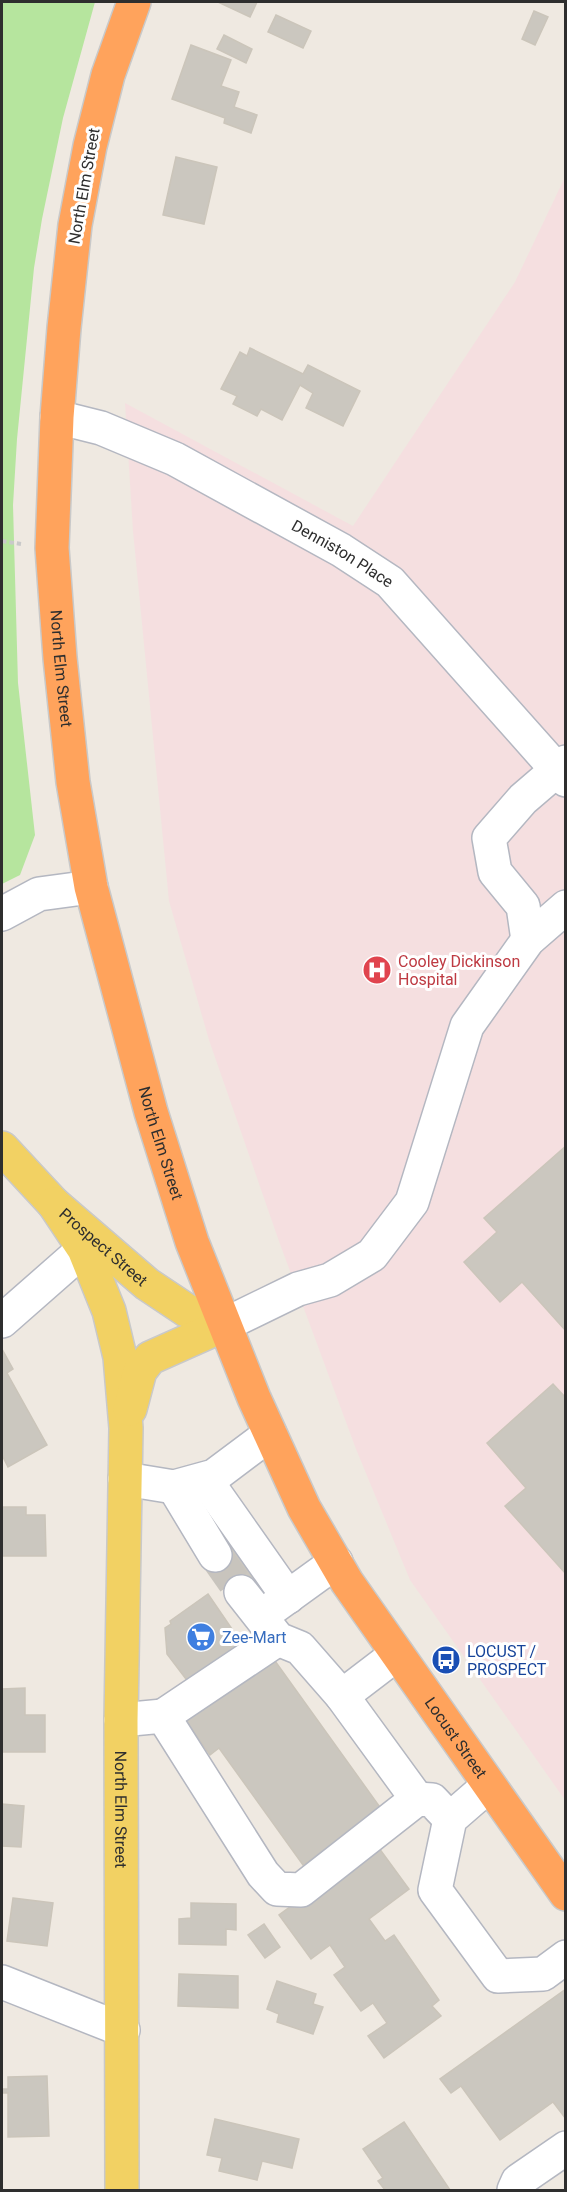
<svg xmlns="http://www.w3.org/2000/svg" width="567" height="2192" font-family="Roboto,sans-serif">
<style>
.medical{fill:#f5dfe0}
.green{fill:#b6e59e}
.building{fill:#cbc7bf;stroke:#cbc5ba;stroke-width:1.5}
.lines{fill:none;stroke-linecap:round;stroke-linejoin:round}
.minor-tunnel{stroke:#c8c4bd;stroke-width:33;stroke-dasharray:33 16;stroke-linecap:butt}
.minor-casing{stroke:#b4b7c1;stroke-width:36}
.major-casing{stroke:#c9c9c9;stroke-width:36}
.highway-casing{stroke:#c9c9c9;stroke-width:36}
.path{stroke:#c9c9c9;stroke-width:4;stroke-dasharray:4.5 3;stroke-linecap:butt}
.minor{stroke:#fff;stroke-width:33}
.major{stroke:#f2d163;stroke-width:33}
.highway{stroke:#ffa35c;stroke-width:33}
.labels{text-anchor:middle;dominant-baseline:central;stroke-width:6;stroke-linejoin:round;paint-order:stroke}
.street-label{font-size:16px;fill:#2e2e2e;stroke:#fff}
.health-label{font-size:16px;fill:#be3a42;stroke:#fff;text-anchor:start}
.shop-label{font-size:16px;fill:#366cbe;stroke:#fff;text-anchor:start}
.transit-label{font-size:16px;fill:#164399;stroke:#fff;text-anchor:start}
</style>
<rect width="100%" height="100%" fill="#efe9e1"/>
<path class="medical" d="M565 177V1800L410 1580 356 1449 280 1244 209 1040 169 901 133 531 125 403 353 526 515 282Z"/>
<path class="green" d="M2 2H95L63 118 42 219 34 268 17 439 13 505 18 683 35 835 20 875 2 884Z"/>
<g class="building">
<path d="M218 2H257L250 17Z"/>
<path d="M534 11 548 17 535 45 522 39Z"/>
<path d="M276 15 311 31 303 48 268 32Z"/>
<path d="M224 35 252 49 246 63 217 49Z"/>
<path d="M191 45 231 60 221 86 239 92 234 107 257 115 251 133 224 123 225 118 172 99Z"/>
<path d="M176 157 217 167 204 224 163 215Z"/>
<path d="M250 348 303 374 308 365 360 391 343 426 306 408 313 393 300 385 282 420 261 409 257 416 233 404 237 396 221 389 240 352 247 356Z"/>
<path d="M566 1146V1331L522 1282 500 1302 464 1262 497 1232 484 1218Z"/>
<path d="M2 1349 13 1369 7 1373 47 1445 8 1467 2 1455Z"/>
<path d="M553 1384 566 1398V1574L505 1506 526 1488 487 1443Z"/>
<path d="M2 1507H26V1515H45L46 1556H2Z"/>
<path d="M237 1538 264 1576 235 1597 209 1559Z"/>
<path d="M208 1594 243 1645 189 1683 167 1654 165 1628 171 1624 170 1621Z"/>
<path d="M270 1654 382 1810 303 1865 219 1748 210 1755 183 1717Z"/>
<path d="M25 1688V1715H45V1752H2V1689Z"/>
<path d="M2 1804 24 1806 21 1847 2 1846Z"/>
<path d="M376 1844 409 1889 369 1919 385 1941 394 1935 439 2000 432 2006 441 2016 384 2058 368 2036 387 2023 373 2003 361 2011 334 1975 345 1967 330 1945 311 1959 279 1915Z"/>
<path d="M13 1898 53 1903 47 1946 7 1941Z"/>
<path d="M191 1903 236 1904V1930L226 1929V1945L179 1944V1919L191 1918Z"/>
<path d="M264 1924 280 1947 265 1958 248 1935Z"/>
<path d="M179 1974 238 1976V2008L178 2006Z"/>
<path d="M277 1981 316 1994 313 2004 323 2007 313 2034 277 2022 279 2014 267 2009Z"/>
<path d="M566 1989V2119L553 2102 500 2140 461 2086 451 2093 440 2079Z"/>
<path d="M47 2076 49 2136 8 2137V2093H2V2089H8V2077Z"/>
<path d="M215 2119 299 2139 292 2168 262 2161 257 2180 219 2171 222 2158 207 2155Z"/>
<path d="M404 2122 450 2190H385L378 2181 383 2178 363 2149Z"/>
</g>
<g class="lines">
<path class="minor-tunnel" d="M215 1555 241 1592"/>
<g class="minor-casing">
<g id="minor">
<path id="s1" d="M57 417 101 428 175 459 341 550 390 582 566 780"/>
<path d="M2 914 39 894 91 887"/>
<path d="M528 940 523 906 495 872 489 838 523 799 566 762"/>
<path d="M2 1321 84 1249"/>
<path d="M224 1325 298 1289 330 1280 372 1255 412 1202 467 1026 528 940 566 907"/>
<path d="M125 1479 174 1487 214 1476 270 1434"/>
<path d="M205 1479 288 1597"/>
<path d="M174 1487 215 1555"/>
<path d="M241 1592 278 1639 300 1648 342 1696 417 1799"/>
<path d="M271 1609 336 1562"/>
<path d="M342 1696 397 1654"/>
<path d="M163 1716 278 1639"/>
<path d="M121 1720 163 1716 263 1874 277 1889 301 1890 417 1799 432 1800 450 1819"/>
<path d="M488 1786 450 1819 435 1890 498 1976 543 1974 566 1957"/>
<path d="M2 1982 123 2030"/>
<path d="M514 2190 518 2181 566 2148"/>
</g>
</g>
<g class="major-casing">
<g id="major">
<path id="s2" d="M2 1148 54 1204 147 1284 186 1310 224 1325"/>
<path id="s3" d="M54 1204 84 1249 109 1311 120 1357 126 1428 121 1720 122 2190"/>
<path d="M130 1409 140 1371 150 1358 224 1325"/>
</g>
</g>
<g class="highway-casing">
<g id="highway">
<path id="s4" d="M134 2 108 75 90 146 75 225 64 328 57 417 52 548 60 658 73 782 91 887 151 1112 192 1242 254 1398 304 1508 347 1582 566 1894"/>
</g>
</g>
<path class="path" d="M2 541 21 544"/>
<use href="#minor" class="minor"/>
<use href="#major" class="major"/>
<use href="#highway" class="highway"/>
</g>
<defs>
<g id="hospital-disc" transform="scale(1.5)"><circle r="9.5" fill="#e0444e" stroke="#fff"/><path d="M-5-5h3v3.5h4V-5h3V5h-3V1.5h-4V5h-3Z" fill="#fff"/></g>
<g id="supermarket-disc" transform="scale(1.5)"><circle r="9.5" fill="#3f7fe0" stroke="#fff"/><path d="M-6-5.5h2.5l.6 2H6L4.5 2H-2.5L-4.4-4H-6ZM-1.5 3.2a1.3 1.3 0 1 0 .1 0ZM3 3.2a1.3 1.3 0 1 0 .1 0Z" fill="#fff"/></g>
<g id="bus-disc" transform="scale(1.5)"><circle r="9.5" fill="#1a4fb4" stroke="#fff"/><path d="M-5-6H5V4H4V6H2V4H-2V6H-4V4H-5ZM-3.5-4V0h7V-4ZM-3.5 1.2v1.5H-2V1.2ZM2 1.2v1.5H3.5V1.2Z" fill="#fff"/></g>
</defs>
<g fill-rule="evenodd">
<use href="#hospital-disc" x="377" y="970"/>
<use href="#supermarket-disc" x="201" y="1637"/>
<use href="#bus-disc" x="446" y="1660"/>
</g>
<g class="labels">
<g class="street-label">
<text transform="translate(84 186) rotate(-80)">North Elm Street</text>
<text stroke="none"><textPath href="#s1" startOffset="318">Denniston Place</textPath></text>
<text stroke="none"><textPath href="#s4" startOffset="676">North Elm Street</textPath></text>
<text stroke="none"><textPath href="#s4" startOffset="1162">North Elm Street</textPath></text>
<text stroke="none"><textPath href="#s2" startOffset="142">Prospect Street</textPath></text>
<text stroke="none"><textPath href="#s4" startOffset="1830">Locust Street</textPath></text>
<text stroke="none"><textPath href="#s3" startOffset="621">North Elm Street</textPath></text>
</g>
<g class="health-label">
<text x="398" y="961">Cooley Dickinson<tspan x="398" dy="18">Hospital</tspan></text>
</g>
<g class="shop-label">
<text x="222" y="1637">Zee-Mart</text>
</g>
<g class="transit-label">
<text x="467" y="1651">LOCUST /<tspan x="467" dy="18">PROSPECT</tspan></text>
</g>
</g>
<rect width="567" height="2192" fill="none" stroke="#2e2e2e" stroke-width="6"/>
</svg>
